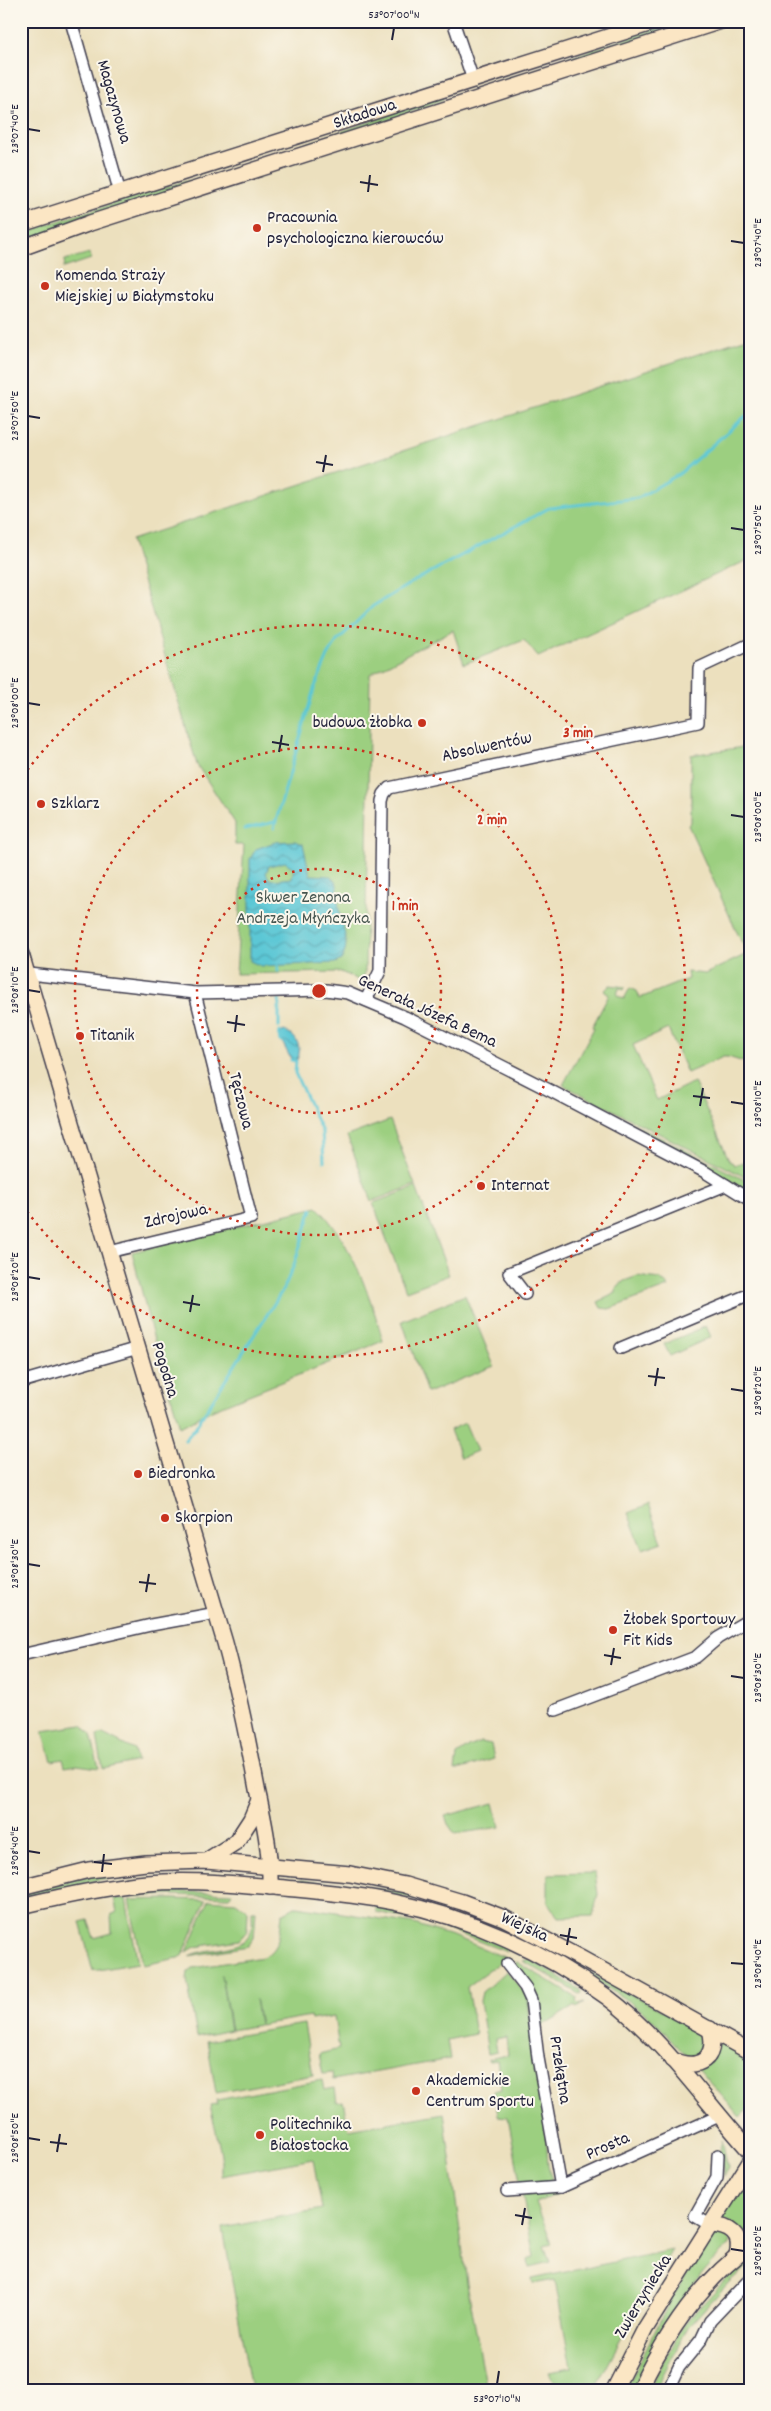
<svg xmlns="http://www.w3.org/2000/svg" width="771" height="2411" font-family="Dekko,sans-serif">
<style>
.green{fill:#9ccf80;stroke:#5f785e}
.water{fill:url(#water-waves);stroke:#3f7488;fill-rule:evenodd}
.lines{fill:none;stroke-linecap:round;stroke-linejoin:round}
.stream{stroke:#5cc7d5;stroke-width:3}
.street-casing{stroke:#403e4f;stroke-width:14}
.secondary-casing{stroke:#403e4f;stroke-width:18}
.street{stroke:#fff;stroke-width:11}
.secondary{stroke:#fbe6c4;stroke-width:15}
.ticks{fill:none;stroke:#22223b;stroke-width:2}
.ring{fill:none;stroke:#c8321e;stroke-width:2.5;stroke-dasharray:2.5 5}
.poi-dot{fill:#c8321e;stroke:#fbf7ec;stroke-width:2}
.labels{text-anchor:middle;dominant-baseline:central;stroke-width:4;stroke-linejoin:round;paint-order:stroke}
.street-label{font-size:18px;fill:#22223b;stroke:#fbf7ec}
.poi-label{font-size:18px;fill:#22223b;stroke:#fbf7ec;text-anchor:start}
.park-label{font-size:18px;fill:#475650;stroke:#fbf7ec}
.centre{fill:#c8321e;stroke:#fbf7ec;stroke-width:2.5}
.ring-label{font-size:15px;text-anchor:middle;font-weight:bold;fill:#c8321e;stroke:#fbf7ec;stroke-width:4;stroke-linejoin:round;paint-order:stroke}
.neatline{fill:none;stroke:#22223b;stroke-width:2}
.ticks-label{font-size:12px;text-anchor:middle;fill:#22223b}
</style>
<defs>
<pattern id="water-waves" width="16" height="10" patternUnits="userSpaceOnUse" patternTransform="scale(1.25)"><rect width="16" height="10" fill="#5cc7d5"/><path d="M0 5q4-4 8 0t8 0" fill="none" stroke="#4ca1ae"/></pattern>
</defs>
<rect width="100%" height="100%" fill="#fbf7ec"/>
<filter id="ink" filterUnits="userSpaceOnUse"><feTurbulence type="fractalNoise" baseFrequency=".02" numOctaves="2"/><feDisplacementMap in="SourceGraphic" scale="10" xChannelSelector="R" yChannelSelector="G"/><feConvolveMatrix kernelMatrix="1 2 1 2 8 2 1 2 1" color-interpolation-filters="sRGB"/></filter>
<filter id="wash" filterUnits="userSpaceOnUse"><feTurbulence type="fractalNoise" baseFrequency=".0096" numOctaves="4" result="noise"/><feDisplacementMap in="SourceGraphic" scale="20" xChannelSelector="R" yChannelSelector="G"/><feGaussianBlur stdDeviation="1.12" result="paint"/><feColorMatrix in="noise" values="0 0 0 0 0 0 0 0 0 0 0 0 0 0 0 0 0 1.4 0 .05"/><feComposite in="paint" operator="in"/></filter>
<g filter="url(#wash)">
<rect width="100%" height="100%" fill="#ece0be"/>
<g class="green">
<path d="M676 21H691L644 41 506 85 505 80Z"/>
<path d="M442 96 443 100 348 135 306 146V144Z"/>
<path d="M203 179 21 242V237L48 224 182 182Z"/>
<path d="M90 253 91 259 64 268 65 260Z"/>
<path d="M750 337V559L538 657 524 640 464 664 453 630 370 674 365 972 360 981 341 972 236 974 244 845H235V823L197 765 131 540Z"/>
<path d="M750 746V1064L728 1057H723L687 1073 668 1029 633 1045 657 1100 694 1082 730 1162H732L734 1165 743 1162 749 1179 563 1085 594 1028 592 1027 609 995 604 991 610 985 625 987 624 990 619 988 617 995 624 999 630 988 637 991 640 998 688 979 687 972 705 974 747 954 688 825 691 822V755Z"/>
<path d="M569 1092 749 1182 750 1193 706 1166 609 1116Z"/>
<path d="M390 1120 415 1185 372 1201 347 1136Z"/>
<path d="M416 1187 449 1275 406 1291 373 1203Z"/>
<path d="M317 1207C350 1239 371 1297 383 1341L214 1409 180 1427 151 1329 132 1252Z"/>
<path d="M638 1276 659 1279 666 1283 668 1287 609 1309 601 1308 598 1302 616 1293V1288L624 1281Z"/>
<path d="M465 1295 494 1366 427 1393 402 1321Z"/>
<path d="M706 1326 711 1337 670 1356 664 1344Z"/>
<path d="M465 1423 477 1451 461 1458 450 1430Z"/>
<path d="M648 1505 662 1542 642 1549 628 1513Z"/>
<path d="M82 1725 91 1735 99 1768 77 1765 65 1767 63 1759 52 1761 43 1731Z"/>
<path d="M103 1734 134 1750 137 1761 103 1769 97 1736Z"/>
<path d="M481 1742 491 1744 494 1759 455 1771 457 1755 469 1747Z"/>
<path d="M494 1803 500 1827 455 1834 448 1824 445 1816Z"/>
<path d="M162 1869 97 1880 21 1898V1892C68 1881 113 1870 162 1869Z"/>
<path d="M595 1873 598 1894 593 1916 558 1917 548 1903V1874Z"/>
<path d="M302 1880 416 1894 491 1919 706 2034 708 2039 699 2056 687 2057C676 2045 665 2032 654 2021 635 2004 612 1991 591 1978 537 1944 480 1913 416 1899 377 1890 336 1886 296 1882Z"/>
<path d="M155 1891 233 1893 229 1897 173 1895 136 1896 122 1893Z"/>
<path d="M114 1898 126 1899 138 1963 93 1971 80 1922 88 1920 94 1938 112 1933 111 1915 117 1912Z"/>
<path d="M172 1899 206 1900 183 1955 178 1958 143 1965 129 1900Z"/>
<path d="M209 1900 236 1902 248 1911 247 1931 239 1940 195 1947 187 1952Z"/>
<path d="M297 1906 414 1924 458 1938 506 1958 467 1987 475 2034 447 2040 450 2059 333 2080 332 2073 323 2074 319 2054 339 2049 334 2016 311 2020 310 2016 260 2025 255 1998 259 2025 231 2030 221 1975 230 2030 197 2037 187 1980 188 1972 193 1968 263 1957C280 1949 280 1930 282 1914Z"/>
<path d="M376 1907 413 1915 419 1920 376 1912Z"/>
<path d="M252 1911H256L254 1938 248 1946 189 1956C205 1947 247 1952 251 1931 253 1925 252 1918 252 1911Z"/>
<path d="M454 1927 504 1947 507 1952 444 1928Z"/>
<path d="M529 1959 581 1990 582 1993 580 1994 523 1961Z"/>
<path d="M517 1962 577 1998 576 2002 579 2005 584 2003 576 2008 575 2006 538 2028 514 1964Z"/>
<path d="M507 1971 527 1996 545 2117 548 2166 556 2194 536 2203 552 2243 544 2245 550 2262 529 2267 528 2260 534 2257 508 2117 498 2116 494 2091 501 2089 497 2060 489 2061 488 2059 508 2055 506 2037 495 2039 497 2052 488 2054 480 2001 482 1992Z"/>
<path d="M304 2024 313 2075 216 2093 207 2041Z"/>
<path d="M718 2040 750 2058V2107L740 2117 697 2067Z"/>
<path d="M322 2080 324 2090 335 2088 337 2102 343 2101 349 2130 444 2113 467 2283 487 2390H251L223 2228 322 2209 313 2159 221 2176V2154L210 2105 218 2104 217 2100Z"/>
<path d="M722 2140 728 2168 723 2176V2156H719Z"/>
<path d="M747 2179 750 2182V2230L741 2236 733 2223 722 2219Z"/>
<path d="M719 2228 731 2241 729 2246C685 2285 660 2338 633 2390H626L669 2303 715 2229Z"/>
<path d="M672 2250 640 2303 595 2388C580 2394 556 2389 549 2372L571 2368 555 2280 533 2284 532 2279Z"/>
<path d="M750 2257V2264L730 2281 688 2327 655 2390H648L683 2325 728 2277Z"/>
</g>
<g class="water">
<path d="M275 842 295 841 303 844 310 875 329 876 336 881C339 890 337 900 339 909 341 927 352 943 341 960L335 963 261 966 250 961V859L256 849ZM285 862 294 868 292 878 273 880 269 879 266 873 269 866Z"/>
<path d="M283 1031C296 1033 304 1050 296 1061H292L279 1036Z"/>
</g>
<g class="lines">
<g class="stream">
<path d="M418 579 549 508 638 498 679 474 747 415"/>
<path d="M274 828 314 689 328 656 337 641 373 606 416 580"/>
<path d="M245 829 275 822"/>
<path d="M278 965V971"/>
<path d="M279 1000V1027"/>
<path d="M280 1032 279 1036 281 1041"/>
<path d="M291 1060 296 1061 295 1073 322 1132 324 1161"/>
<path d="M185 1440 195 1428 284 1288 294 1265 312 1209"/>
</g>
</g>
</g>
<g filter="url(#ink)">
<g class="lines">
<g class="street-casing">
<g id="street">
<path d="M71 21 120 193"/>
<path d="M453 21 473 80"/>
<path d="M21 973 195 993 326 990 348 993 405 1017 549 1090 705 1172 750 1200"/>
<path d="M366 1000 380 971 382 801 384 794 389 788 698 722 699 668 750 644"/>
<path d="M109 1252 251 1218 195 993"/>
<path d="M525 1294 509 1273 726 1185"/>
<path d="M621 1348 750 1294"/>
<path d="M21 1382 138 1348"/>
<path d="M21 1655 151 1625 217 1613"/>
<path d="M556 1710 696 1657 718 1638 750 1619"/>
<path d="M507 1964 525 1987 531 2000 538 2058 561 2187"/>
<path d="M507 2191 561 2187 719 2116"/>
<path d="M710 2225 695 2216 717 2177 718 2155"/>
<path d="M668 2390 679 2367 701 2340 710 2321 750 2279"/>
</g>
</g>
<g class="secondary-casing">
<g id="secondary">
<path d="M21 224 658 21"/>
<path d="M21 248 90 223 721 21"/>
<path d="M21 954 225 1643C238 1691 248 1740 257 1789 264 1821 271 1854 270 1887"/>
<path d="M206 1861 236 1842 251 1819 259 1800"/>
<path d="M21 1887 89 1870 146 1863 206 1861 350 1874 405 1885 462 1902 504 1918 582 1959 750 2052"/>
<path d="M21 1906C63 1896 104 1887 147 1883 190 1879 232 1884 275 1887 314 1891 354 1894 393 1902 469 1917 544 1951 607 1997 663 2039 703 2099 750 2151"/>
<path d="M672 2060C699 2071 718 2059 710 2029"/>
<path d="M710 2225C729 2226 743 2234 737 2255"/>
<path d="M614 2390 645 2329 750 2162"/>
<path d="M639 2390C665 2335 700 2282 750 2246"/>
</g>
</g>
<use href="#street" class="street"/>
<use href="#secondary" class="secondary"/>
</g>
</g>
<path class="ticks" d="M392 40 394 28M28 129 40 131M360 182 378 185M368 192 370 175M731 241 744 243M28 416 40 418M316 462 333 465M323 472 326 455M731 528 744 530M28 703 40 705M272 742 289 745M279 752 282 735M731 815 744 817M28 990 40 992M227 1022 245 1025M235 1032 237 1015M693 1096 710 1098M731 1102 744 1104M700 1106 703 1088M28 1277 40 1279M183 1302 200 1305M190 1312 193 1295M648 1376 665 1378M655 1386 658 1368M731 1389 744 1391M28 1564 40 1566M139 1582 156 1584M146 1592 149 1574M604 1655 621 1658M611 1665 614 1648M731 1676 744 1678M28 1851 40 1853M94 1862 112 1864M102 1872 104 1854M560 1935 577 1938M567 1945 570 1928M731 1963 744 1964M28 2138 40 2140M50 2142 67 2144M57 2152 60 2134M515 2215 532 2218M522 2225 525 2208M731 2249 744 2251M497 2384 499 2371"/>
<g class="ring">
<circle cx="319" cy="991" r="122"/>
<circle cx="319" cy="991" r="244"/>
<path d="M23 776A366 366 0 1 1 23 1206"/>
</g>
<g class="poi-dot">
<circle cx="257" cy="228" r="5"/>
<circle cx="45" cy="286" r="5"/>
<circle cx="422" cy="723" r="5"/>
<circle cx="41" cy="804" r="5"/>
<circle cx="80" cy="1036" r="5"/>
<circle cx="481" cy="1186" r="5"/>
<circle cx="138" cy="1474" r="5"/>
<circle cx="165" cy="1518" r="5"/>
<circle cx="613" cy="1630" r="5"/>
<circle cx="416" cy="2091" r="5"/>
<circle cx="260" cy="2135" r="5"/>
</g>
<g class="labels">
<g class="street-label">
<text transform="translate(113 102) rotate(74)">Magazynowa</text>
<text transform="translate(365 115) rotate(-18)">Składowa</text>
<text transform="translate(487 748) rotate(-12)">Absolwentów</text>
<text transform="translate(427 1012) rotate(25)">Generała Józefa Bema</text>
<text transform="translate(240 1101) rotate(76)">Tęczowa</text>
<text transform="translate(176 1217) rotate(-13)">Zdrojowa</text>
<text transform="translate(164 1370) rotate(73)">Pogodna</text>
<text transform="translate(524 1928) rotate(25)">Wiejska</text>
<text transform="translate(559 2070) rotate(81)">Przekątna</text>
<text transform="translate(608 2147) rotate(-24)">Prosta</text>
<text transform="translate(644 2297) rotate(-59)">Zwierzyniecka</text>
</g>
<g class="poi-label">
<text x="267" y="218">Pracownia<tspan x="267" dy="21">psychologiczna kierowców</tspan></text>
<text x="55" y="276">Komenda Straży<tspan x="55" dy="21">Miejskiej w Białymstoku</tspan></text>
<text x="412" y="723" text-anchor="end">budowa żłobka</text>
<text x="51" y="804">Szklarz</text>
<text x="90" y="1036">Titanik</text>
<text x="491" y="1186">Internat</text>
<text x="148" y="1474">Biedronka</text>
<text x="175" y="1518">Skorpion</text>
<text x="623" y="1620">Żłobek Sportowy<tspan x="623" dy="21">Fit Kids</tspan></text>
<text x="426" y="2081">Akademickie<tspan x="426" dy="21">Centrum Sportu</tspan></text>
<text x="270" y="2125">Politechnika<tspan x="270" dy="21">Białostocka</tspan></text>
</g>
<g class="park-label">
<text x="303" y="898">Skwer Zenona<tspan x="303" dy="21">Andrzeja Młyńczyka</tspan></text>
</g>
</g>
<circle cx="319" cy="991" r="8" class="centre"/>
<g class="ring-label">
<text x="578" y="737">3 min</text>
<text x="492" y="824">2 min</text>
<text x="405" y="910">1 min</text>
</g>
<rect width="771" height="2411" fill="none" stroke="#fbf7ec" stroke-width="55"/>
<rect x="28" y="28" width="716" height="2356" class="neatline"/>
<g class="ticks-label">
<text x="394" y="18">53°07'00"N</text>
<text transform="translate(14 129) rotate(-90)" y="4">23°07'40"E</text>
<text transform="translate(757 243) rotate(-90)" y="4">23°07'40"E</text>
<text transform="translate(14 416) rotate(-90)" y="4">23°07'50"E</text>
<text transform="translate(757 530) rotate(-90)" y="4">23°07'50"E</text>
<text transform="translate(14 703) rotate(-90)" y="4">23°08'00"E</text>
<text transform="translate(757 817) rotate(-90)" y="4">23°08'00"E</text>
<text transform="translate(14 990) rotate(-90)" y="4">23°08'10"E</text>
<text transform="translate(757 1104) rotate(-90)" y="4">23°08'10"E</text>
<text transform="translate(14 1277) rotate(-90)" y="4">23°08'20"E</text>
<text transform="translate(757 1391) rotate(-90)" y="4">23°08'20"E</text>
<text transform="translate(14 1564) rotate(-90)" y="4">23°08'30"E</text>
<text transform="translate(757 1678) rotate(-90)" y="4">23°08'30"E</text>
<text transform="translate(14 1851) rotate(-90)" y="4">23°08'40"E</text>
<text transform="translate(757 1964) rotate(-90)" y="4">23°08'40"E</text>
<text transform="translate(14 2138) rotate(-90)" y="4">23°08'50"E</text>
<text transform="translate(757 2251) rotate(-90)" y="4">23°08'50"E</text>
<text x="497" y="2402">53°07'10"N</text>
</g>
</svg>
